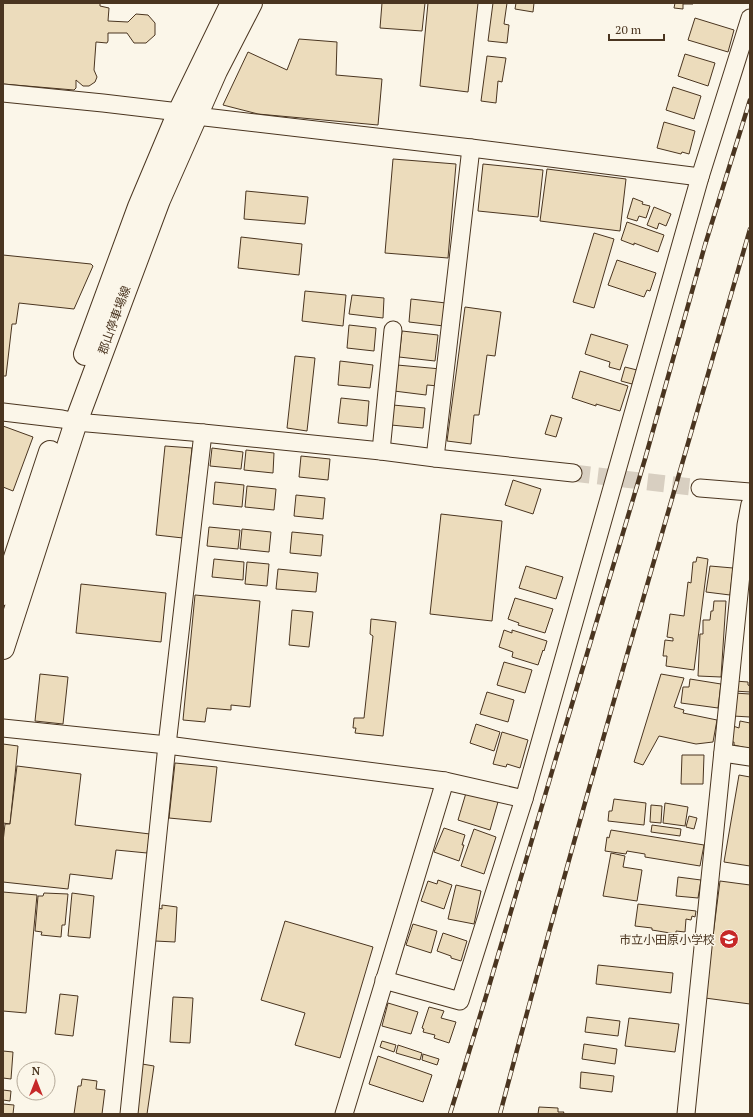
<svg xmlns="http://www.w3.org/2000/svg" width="753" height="1117" font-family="'PT Serif','Noto Sans JP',serif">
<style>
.building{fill:#ecdcbc;stroke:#4a3520}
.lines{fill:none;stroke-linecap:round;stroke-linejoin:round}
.minor-tunnel{stroke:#d8cfc1;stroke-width:17;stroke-dasharray:17 8;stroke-linecap:butt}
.minor-casing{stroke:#4a3520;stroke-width:19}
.primary-casing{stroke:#4a3520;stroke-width:24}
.minor{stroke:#fbf6e9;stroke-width:17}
.primary{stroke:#fbf6e9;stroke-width:22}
.rail-casing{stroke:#4a3520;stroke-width:4.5}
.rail{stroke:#fbf6e9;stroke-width:3;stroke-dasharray:9;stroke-linecap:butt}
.labels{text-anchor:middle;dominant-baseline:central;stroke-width:3;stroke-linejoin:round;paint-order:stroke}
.street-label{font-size:12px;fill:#4a3520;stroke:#fbf6e9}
.poi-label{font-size:12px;fill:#4a3520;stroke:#fbf6e9;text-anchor:end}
</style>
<rect width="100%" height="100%" fill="#fbf6e9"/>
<g class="building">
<path d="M3 3H100V6L109 8 108 21 128 22 136 14 148 15 155 23V35L146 43H134L127 33H108V41L107 43 96 42 94 70 97 77 95 82 89 86H83L76 80V88L74 90 3 84Z"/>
<path d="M382 3H425L422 31 380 28Z"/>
<path d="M428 3H478L468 92 420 86Z"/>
<path d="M493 3H507L504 24 509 25 507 43 488 41Z"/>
<path d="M516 3H534L533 12 515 9Z"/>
<path d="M675 3H693V4H683V9L674 8Z"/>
<path d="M695 18 734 30 728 52 688 40Z"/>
<path d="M299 39 337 42 336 75 382 79 378 125 258 114 223 105 248 52 287 70Z"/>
<path d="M685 54 715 63 708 86 678 76Z"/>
<path d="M487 56 506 58 502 82 498 81 496 103 481 101Z"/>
<path d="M673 87 701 96 694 119 666 110Z"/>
<path d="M664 122 695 131 689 154 682 152 681 154 657 148Z"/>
<path d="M393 159 456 164 448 258 385 253Z"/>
<path d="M483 164 543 170 538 217 478 211Z"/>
<path d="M547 169 626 179 620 231 540 221Z"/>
<path d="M246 191 308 197 305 224 244 219Z"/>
<path d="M633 198 643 202 642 204 650 206 646 218 639 216 637 221 627 218Z"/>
<path d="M654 207 671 214 666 226 659 223 657 229 647 225Z"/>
<path d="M627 222 664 235 658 252 634 243V245L621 240Z"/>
<path d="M594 233 614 239 594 308 573 302Z"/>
<path d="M241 237 302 244 299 275 238 268Z"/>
<path d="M3 255 91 264 93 266 74 309 19 303 16 324H12L6 376H3Z"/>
<path d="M617 260 656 273 650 291 647 290 644 297 608 285Z"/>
<path d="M305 291 346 295 343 326 302 321Z"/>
<path d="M352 295 384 298 383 318 349 314Z"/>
<path d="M411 299 446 303 444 326 409 322Z"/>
<path d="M465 307 501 312 495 356 487 355 479 415H474L471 444 447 441Z"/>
<path d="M349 325 376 328 374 351 347 348Z"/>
<path d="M402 331 438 335 435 361 399 357Z"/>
<path d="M591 334 628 345 620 370 609 367 610 362 585 354Z"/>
<path d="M295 356 315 358 307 431 287 428Z"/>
<path d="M340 361 373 365 370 388 338 385Z"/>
<path d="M397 365 441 369 439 386 427 385 426 395 394 391Z"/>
<path d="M625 367 637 370 632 384 621 381Z"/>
<path d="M580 371 628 386 620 411 596 404V406L572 398Z"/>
<path d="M341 398 369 401 367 426 338 423Z"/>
<path d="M393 405 425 408 423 428 391 425Z"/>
<path d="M551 415 562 418 556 437 545 434Z"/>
<path d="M3 426 33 437 13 491 3 487Z"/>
<path d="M165 446 192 448 183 538 156 535Z"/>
<path d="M212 448 243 452 241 469 210 466Z"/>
<path d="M246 450 274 453 273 473 244 470Z"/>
<path d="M301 456 330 459 328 480 299 477Z"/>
<path d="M513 480 541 489 533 514 505 505Z"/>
<path d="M215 482 244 485 242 507 213 504Z"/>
<path d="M247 486 276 489 274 510 245 507Z"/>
<path d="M296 495 325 498 323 519 294 516Z"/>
<path d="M441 514 502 521 492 621 430 614Z"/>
<path d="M209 527 240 530 238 549 207 546Z"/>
<path d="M242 529 271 532 269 552 240 549Z"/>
<path d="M292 532 323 535 321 556 290 553Z"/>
<path d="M697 557 708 559 694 670 666 666 667 656H663L665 640 673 641V638L667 637 670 614 684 616 688 582 691 583 693 562H696Z"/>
<path d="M214 559 244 562 243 580 212 577Z"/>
<path d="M247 562 269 564 267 586 245 584Z"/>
<path d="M526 566 563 577 556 599 519 588Z"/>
<path d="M710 566 733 568 730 595 706 592Z"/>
<path d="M278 569 318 573 316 592 276 589Z"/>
<path d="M81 584 166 593 161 642 76 633Z"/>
<path d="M195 595 260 601 250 707 231 705V710L207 708 205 722 183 720Z"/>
<path d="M515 598 553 609 545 633 518 625 519 623 508 619Z"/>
<path d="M714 601H726L721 677 698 676 700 634H703V620H710L711 611H713Z"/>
<path d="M292 610 313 612 309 647 289 645Z"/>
<path d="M371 619 396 622 383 736 355 733 356 728H353L354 718H364L373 636 370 634Z"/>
<path d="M504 630 512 633V630L547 641 544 651 543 650 538 665 512 657 513 652 499 647Z"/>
<path d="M504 662 532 670 525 693 497 685Z"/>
<path d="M40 674 68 677 63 724 35 721Z"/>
<path d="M661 674 684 678 674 707 684 710 683 713 717 720 713 742 696 744 659 736 643 765 634 762Z"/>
<path d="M690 679 721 684 718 708 681 703 683 687H689Z"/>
<path d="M735 681 748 682V685L750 686V692L734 691Z"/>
<path d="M487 692 514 700 508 722 480 714Z"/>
<path d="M734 693 750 694V717L733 716Z"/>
<path d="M740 721 750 723V749L734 745V742H730L733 726 739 728Z"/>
<path d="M476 724 500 732 494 751 470 743Z"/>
<path d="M502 732 528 740 520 768 507 764 506 767 493 764Z"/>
<path d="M3 744 18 746 10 824 3 823Z"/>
<path d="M682 755H704L703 784H681Z"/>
<path d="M175 763 217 767 211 822 169 818Z"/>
<path d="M17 766 81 774 75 825 150 834 147 853 116 850 112 879 70 874 68 889 3 882V842L5 824H10Z"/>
<path d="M739 775 750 777V866L724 862Z"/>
<path d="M466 793 498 802 490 830 458 820Z"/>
<path d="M614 799 646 803 644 825 608 821 609 811H612Z"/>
<path d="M665 803 688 807 685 826 663 823Z"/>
<path d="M651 805 662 806 661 823 650 822Z"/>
<path d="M689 816 697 818 694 829 686 827Z"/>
<path d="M652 825 681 829 680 836 651 832Z"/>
<path d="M444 828 465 835 462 845H464L459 861 434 852Z"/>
<path d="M474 829 496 837 484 874 461 866Z"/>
<path d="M611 830 704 845 700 866 645 857V854L627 851 626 854 605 851 607 837 609 838Z"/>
<path d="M611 853 625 856 623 867 642 870 637 901 603 896Z"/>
<path d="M678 877 701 880 698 898 676 896Z"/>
<path d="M438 880 452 885 444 909 421 901 428 881 437 884Z"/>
<path d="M720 881 750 885V1004L705 998Z"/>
<path d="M456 885 481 891 474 924 448 919Z"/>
<path d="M3 892 37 895 26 1013 3 1011Z"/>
<path d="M44 893 68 894 65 925H62L61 937 41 935 42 932 35 931 38 896H43Z"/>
<path d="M72 893 94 896 90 938 68 936Z"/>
<path d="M638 904 696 911 695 917 692 916 691 920 686 919 685 932 676 931V934L652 930V928L635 926Z"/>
<path d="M162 905 177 907 175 942 155 941 158 908 162 909Z"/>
<path d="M285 921 373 947 340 1058 295 1045 305 1013 261 1000Z"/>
<path d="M413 924 437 931 431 953 406 945Z"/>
<path d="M443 933 467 941 461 961 451 958V956L437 951Z"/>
<path d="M598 965 673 973 671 993 596 984Z"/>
<path d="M60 994 78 996 73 1036 55 1034Z"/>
<path d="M173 997 193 998 190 1043 170 1042Z"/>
<path d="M388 1003 418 1012 411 1034 382 1026Z"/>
<path d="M429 1007 444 1011 441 1018 456 1022 449 1043 434 1038 435 1035 423 1032 424 1029 422 1028Z"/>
<path d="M587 1017 620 1021 618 1036 585 1032Z"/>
<path d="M629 1018 679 1024 675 1052 625 1046Z"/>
<path d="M382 1041 396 1045 394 1052 380 1047Z"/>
<path d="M584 1044 617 1049 615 1064 582 1059Z"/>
<path d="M398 1045 422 1053 420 1060 396 1053Z"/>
<path d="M3 1051 13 1052 11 1079 3 1078Z"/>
<path d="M423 1054 439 1059 437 1065 422 1060Z"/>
<path d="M378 1056 432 1075 423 1102 369 1084Z"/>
<path d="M142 1064 154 1066 147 1114H136Z"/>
<path d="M581 1072 614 1076 612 1092 580 1088Z"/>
<path d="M82 1079 97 1081 96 1089 105 1090 102 1114H74L78 1086H81Z"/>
<path d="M3 1090 11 1091 10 1101 3 1100Z"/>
<path d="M3 1104 14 1105 13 1114H3Z"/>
<path d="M539 1107 558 1108V1112H564L563 1114H538Z"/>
</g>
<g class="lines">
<path class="minor-tunnel" d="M573 473 700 488"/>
<g class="minor-casing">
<g id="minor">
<path d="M3 93 103 103 179 112"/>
<path d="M196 116 471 148 700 177"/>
<path d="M3 412 62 419 76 422 203 433 381 451 435 458 573 473"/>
<path d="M381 451 393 330"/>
<path d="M435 458 471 148"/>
<path d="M700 488 750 492"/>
<path d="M3 728 167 745 445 781 524 799"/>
<path d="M723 753 750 757"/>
<path d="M384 980 460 1001 524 799 700 177 750 18"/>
<path d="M129 1114 167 745 203 433"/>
<path d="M344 1114 445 781"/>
<path d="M686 1114 746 525 750 504"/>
</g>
</g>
<g class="primary-casing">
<g id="primary">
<path d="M85 354 139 207 179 112 232 3"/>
<path d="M3 594 50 452"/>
<path d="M3 648 76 422 159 200 216 71 251 3"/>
</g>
</g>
<use href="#minor" class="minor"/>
<use href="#primary" class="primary"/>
<g class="rail-casing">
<g id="rail">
<path d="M450 1114 487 993 556 758 645 459 705 245 750 100"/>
<path d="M500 1114C578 818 665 524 750 229"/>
</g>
</g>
<use href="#rail" class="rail"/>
</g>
<defs>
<g id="school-disc" transform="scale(1)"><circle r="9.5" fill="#c62828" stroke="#fbf6e9"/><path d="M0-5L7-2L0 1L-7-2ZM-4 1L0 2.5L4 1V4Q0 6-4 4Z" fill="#fff"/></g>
</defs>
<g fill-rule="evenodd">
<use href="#school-disc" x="729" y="939"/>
</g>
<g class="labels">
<g class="street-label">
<text transform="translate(114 320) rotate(-70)">郡山停車場線</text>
</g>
<g class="poi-label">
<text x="715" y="939">市立小田原小学校</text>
</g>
</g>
<rect width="753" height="1117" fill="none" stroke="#4a3520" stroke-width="8"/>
<g transform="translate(36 1081)"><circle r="19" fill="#fbf6e9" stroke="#b4a999"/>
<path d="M0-3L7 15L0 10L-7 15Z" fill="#c62828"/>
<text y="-6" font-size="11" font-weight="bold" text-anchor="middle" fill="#4a3520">N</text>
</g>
<path d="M609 34v6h55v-6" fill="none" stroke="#4a3520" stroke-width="2"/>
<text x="615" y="34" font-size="12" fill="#4a3520" stroke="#fbf6e9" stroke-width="3" paint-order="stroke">20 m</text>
</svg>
